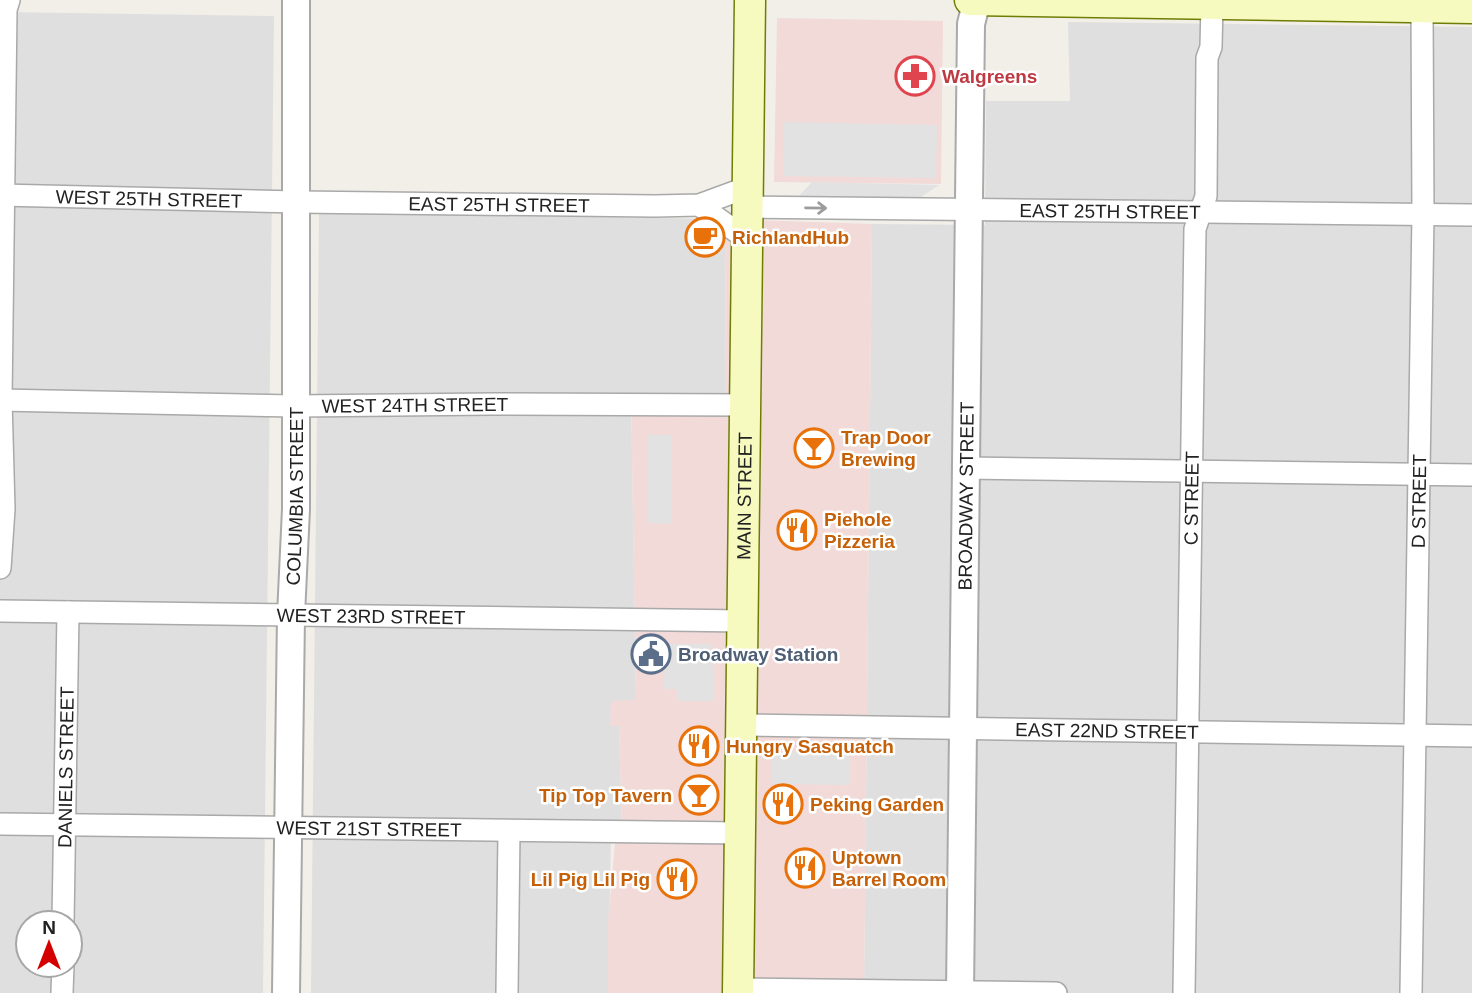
<svg xmlns="http://www.w3.org/2000/svg" width="1472" height="993" font-family="Helvetica,sans-serif">
<style>
.residential{fill:#e0dfdf;fill-rule:evenodd}
.commercial{fill:#f2dad9}
.parking{fill:#e2e2e2}
.lines{fill:none;stroke-linecap:round;stroke-linejoin:round}
.minor-casing{stroke:#a9a9a9;stroke-width:24}
.tertiary-casing{stroke:#a9a9a9;stroke-width:30}
.secondary-casing{stroke:#707d05;stroke-width:33}
.minor{stroke:#fff;stroke-width:21}
.tertiary{stroke:#fff;stroke-width:26}
.secondary{stroke:#f7fabf;stroke-width:30}
.oneway{stroke:#9c9c9c}
.labels{text-anchor:middle;dominant-baseline:central;stroke-width:5;stroke-linejoin:round;paint-order:stroke}
.health-label{font-size:19px;font-weight:bold;fill:#be3a42;stroke:#fff;text-anchor:start}
.street-label{font-size:19px;fill:#222;stroke:#fff}
.food-label{font-size:19px;font-weight:bold;fill:#c56008;stroke:#fff;text-anchor:start}
.service-label{font-size:19px;font-weight:bold;fill:#4e5e75;stroke:#fff;text-anchor:start}
</style>
<rect width="100%" height="100%" fill="#f2efe9"/>
<g class="residential">
<path d="M0 12 274 16 263 993H0ZM28 923H70V965H28Z"/>
<path d="M1068 22 1472 27V993H864L872 224 985 225 986 101H1070Z"/>
<path d="M319 213 725 219 726 395 631 394 636 701H611L619 726 622 832 611 833 608 993H311Z"/>
</g>
<g class="commercial">
<path d="M777 18 943 21 941 184 774 182Z"/>
<path d="M725 219 872 224 864 993H608V922L616 832H622L619 726H610L611 701 636 700 631 393 726 395Z"/>
</g>
<g class="parking">
<path d="M784 122 937 125 936 178 783 176Z"/>
<path d="M812 182 939 185 918 199 798 197Z"/>
<path d="M648 435H672L671 524 648 523Z"/>
<path d="M665 644H712L714 701H678L677 689H664Z"/>
<path d="M849 751V785L771 784 772 752Z"/>
</g>
<g class="lines">
<g class="minor-casing">
<g id="minor">
<path id="s1" d="M0 195 297 202 655 206 699 205 748 187"/>
<path d="M699 205 748 240"/>
<path id="s2" d="M748 207 1472 215"/>
<path id="s3" d="M0 400 295 406 493 404 745 405"/>
<path d="M966 468 1472 475"/>
<path d="M0 568 4 509 1 400 6 10 9 0"/>
<path id="s4" d="M0 611 743 621"/>
<path id="s5" d="M741 725 1472 736"/>
<path id="s6" d="M0 824 740 833"/>
<path id="s7" d="M63 923 68 612"/>
<path d="M738 989 1056 993"/>
<path d="M62 993 63 965"/>
<path d="M507 993 509 831"/>
<path id="s8" d="M1184 993 1195 229 1206 196 1207 58 1211 47 1212 4"/>
<path id="s9" d="M1411 993 1423 214 1422 8"/>
</g>
</g>
<g class="tertiary-casing">
<g id="tertiary">
<path id="s10" d="M286 993 291 615 296 509V0"/>
<path id="s11" d="M960 993 971 24 977 0"/>
</g>
</g>
<g class="secondary-casing">
<g id="secondary">
<path d="M970 0 1472 8"/>
<path id="s12" d="M738 993 750 0"/>
</g>
</g>
<use href="#minor" class="minor"/>
<use href="#tertiary" class="tertiary"/>
<use href="#secondary" class="secondary"/>
</g>
<defs><path id="oneway-shaft" d="M-6 0H5M1.5-3L5.5 0L1.5 3" fill="none" stroke-width="1.6" stroke-linecap="round" stroke-linejoin="round" transform="scale(1.75)"/></defs>
<use class="oneway" href="#oneway-shaft" transform="translate(816 208) rotate(1)"/>
<defs>
<g id="pharmacy-ring" transform="scale(2.0125)"><circle r="9.5" fill="#fff" stroke="#e0444e" stroke-width="1.5"/><path d="M-2-6h4v4h4v4h-4v4h-4v-4h-4v-4h4Z" fill="#e0444e"/></g>
<g id="cafe-ring" transform="scale(2.0125)"><circle r="9.5" fill="#fff" stroke="#e8710a" stroke-width="1.5"/><path d="M-5.5-4.5H6V0H3Q3 3.5 0 3.5H-2.5Q-5.5 3.5-5.5 0ZM3-3.2v2h1.7v-2ZM-6 4.5H4V6H-6Z" fill="#e8710a"/></g>
<g id="bar-ring" transform="scale(2.0125)"><circle r="9.5" fill="#fff" stroke="#e8710a" stroke-width="1.5"/><path d="M-6-5H6L.8 .8V4.5H3.5V6h-7V4.5H-.8V.8Z" fill="#e8710a"/></g>
<g id="restaurant-ring" transform="scale(2.0125)"><circle r="9.5" fill="#fff" stroke="#e8710a" stroke-width="1.5"/><path d="M-5-6h1v4h1v-4h1v4h1v-4h1v5L-1.5 .5V6h-2V.5L-5-1ZM5-6V6H3V1.5H1.5Q1.5-4 5-6Z" fill="#e8710a"/></g>
<g id="civic-ring" transform="scale(2.0125)"><circle r="9.5" fill="#fff" stroke="#5c6f8a" stroke-width="1.5"/><path d="M-.6-6.5H3V-4.5H.6V-3L4-1V1h2V6H-6V1h2V-1L-.6-3ZM-1.2 2.5V6h2.4V2.5Z" fill="#5c6f8a"/></g>
</defs>
<g fill-rule="evenodd">
<use href="#pharmacy-ring" x="915" y="76"/>
<use href="#cafe-ring" x="705" y="237"/>
<use href="#bar-ring" x="814" y="448"/>
<use href="#restaurant-ring" x="797" y="530"/>
<use href="#civic-ring" x="651" y="654"/>
<use href="#restaurant-ring" x="699" y="746"/>
<use href="#bar-ring" x="699" y="795"/>
<use href="#restaurant-ring" x="783" y="804"/>
<use href="#restaurant-ring" x="805" y="868"/>
<use href="#restaurant-ring" x="677" y="879"/>
</g>
<g class="labels">
<g class="health-label">
<text x="942" y="76">Walgreens</text>
</g>
<g class="street-label">
<text stroke="none"><textPath href="#s1" startOffset="149">WEST 25TH STREET</textPath></text>
<text stroke="none"><textPath href="#s1" startOffset="499">EAST 25TH STREET</textPath></text>
<text stroke="none"><textPath href="#s2" startOffset="362">EAST 25TH STREET</textPath></text>
<text stroke="none"><textPath href="#s3" startOffset="415">WEST 24TH STREET</textPath></text>
<text stroke="none"><textPath href="#s11" startOffset="497">BROADWAY STREET</textPath></text>
<text stroke="none"><textPath href="#s10" startOffset="497">COLUMBIA STREET</textPath></text>
<text stroke="none"><textPath href="#s12" startOffset="497">MAIN STREET</textPath></text>
<text stroke="none"><textPath href="#s8" startOffset="495">C STREET</textPath></text>
<text stroke="none"><textPath href="#s9" startOffset="492">D STREET</textPath></text>
<text stroke="none"><textPath href="#s4" startOffset="371">WEST 23RD STREET</textPath></text>
<text stroke="none"><textPath href="#s5" startOffset="366">EAST 22ND STREET</textPath></text>
<text stroke="none"><textPath href="#s7" startOffset="156">DANIELS STREET</textPath></text>
<text stroke="none"><textPath href="#s6" startOffset="369">WEST 21ST STREET</textPath></text>
</g>
<g class="food-label">
<text x="732" y="237">RichlandHub</text>
<text x="841" y="437">Trap Door<tspan x="841" dy="22">Brewing</tspan></text>
<text x="824" y="519">Piehole<tspan x="824" dy="22">Pizzeria</tspan></text>
<text x="726" y="746">Hungry Sasquatch</text>
<text x="672" y="795" text-anchor="end">Tip Top Tavern</text>
<text x="810" y="804">Peking Garden</text>
<text x="832" y="857">Uptown<tspan x="832" dy="22">Barrel Room</tspan></text>
<text x="650" y="879" text-anchor="end">Lil Pig Lil Pig</text>
</g>
<g class="service-label">
<text x="678" y="654">Broadway Station</text>
</g>
</g>
<g transform="translate(49 944)"><circle r="33" fill="#ffffff" stroke="#a7a7a7" stroke-width="2"/>
<path d="M0-5L12 26L0 18L-12 26Z" fill="#d40000"/>
<text y="-10" font-size="19" font-weight="bold" text-anchor="middle" fill="#222222">N</text>
</g>
</svg>
